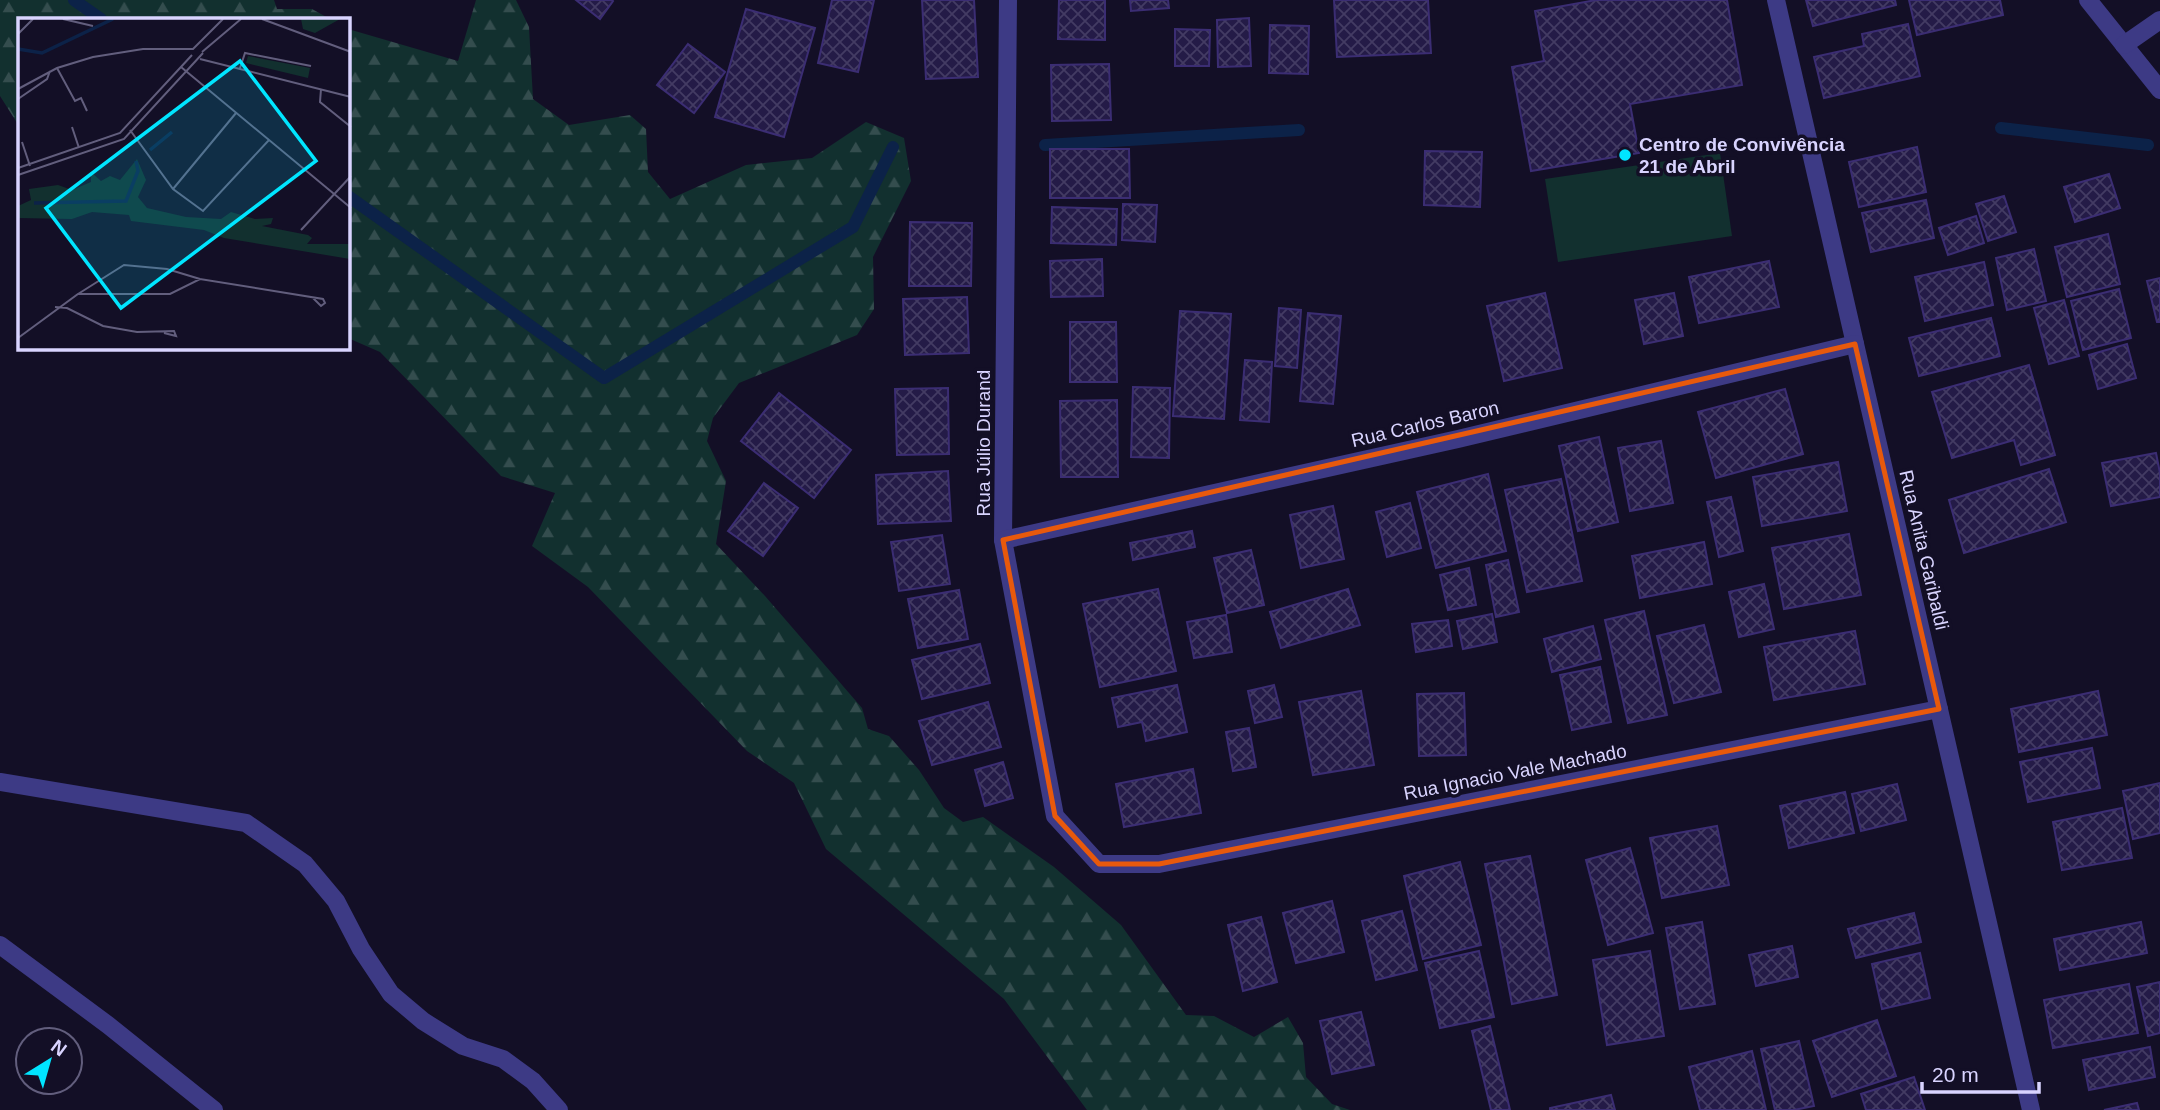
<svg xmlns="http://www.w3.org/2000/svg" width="2160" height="1110" font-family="Helvetica,sans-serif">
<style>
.forest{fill:url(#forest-firs)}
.pitch{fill:#12302f}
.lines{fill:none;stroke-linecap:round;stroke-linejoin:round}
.stream{stroke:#0c2248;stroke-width:12}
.building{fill:url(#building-cross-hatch);stroke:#3b2d73;stroke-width:2}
.minor{stroke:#3d3a85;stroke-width:18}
.marked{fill:none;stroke:#e8590c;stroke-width:5;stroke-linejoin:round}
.poi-dot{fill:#00e5ff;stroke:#130f26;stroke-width:2.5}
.labels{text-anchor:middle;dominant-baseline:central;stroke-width:7;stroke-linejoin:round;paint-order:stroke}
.poi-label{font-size:19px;font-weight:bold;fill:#d9d4ff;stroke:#130f26;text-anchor:start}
.street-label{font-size:19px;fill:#d9d4ff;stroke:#130f26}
.inset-river{fill:none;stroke:#0c2248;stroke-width:3.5}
.inset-road{fill:none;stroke:#625e7d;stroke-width:2}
.view{fill:#00e5ff;fill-opacity:0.15;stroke:#00e5ff;stroke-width:3.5}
.inset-edge{fill:none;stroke:#d9d4ff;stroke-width:3.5}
</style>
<defs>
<pattern id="forest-firs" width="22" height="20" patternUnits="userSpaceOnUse" patternTransform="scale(1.75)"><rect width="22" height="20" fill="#12302f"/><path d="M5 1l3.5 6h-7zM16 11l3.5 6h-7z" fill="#344d4e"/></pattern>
<pattern id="building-cross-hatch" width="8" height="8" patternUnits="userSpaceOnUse" patternTransform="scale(1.75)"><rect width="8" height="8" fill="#241b47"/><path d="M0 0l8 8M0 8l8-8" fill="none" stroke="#433b63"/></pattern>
</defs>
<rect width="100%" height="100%" fill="#130f26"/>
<g class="forest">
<path d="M0 0H274L277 9H312L330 19H19V126L0 96Z"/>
<path d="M476 0H516L529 27 533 99 569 125 630 115 646 129 648 172 670 199 746 165 812 158 866 122 904 138 911 181 873 257 874 309 857 335 739 383 713 418 707 441 726 481 716 544 765 596 862 708 868 729 889 736 919 770 944 808 963 822 983 817 1054 867 1121 925 1186 1015 1214 1016 1254 1037 1288 1017 1303 1043 1306 1077 1332 1104 1350 1110H1087L1004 999 826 849 794 783 747 751 588 587 532 546 555 493 501 476 380 352 348 338V29L458 61Z"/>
</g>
<path class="pitch" d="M1720 153 1732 236 1558 262 1545 179Z"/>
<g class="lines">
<g class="stream">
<path d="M74 0 101 19"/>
<path d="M2001 128 2148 145"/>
<path d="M1045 145 1299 130"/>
<path d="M348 196 604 378 853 227 893 147"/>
</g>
</g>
<g class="building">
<path d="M576 0H612L613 1 600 19Z"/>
<path d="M832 0H874L858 72 818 63Z"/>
<path d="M922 0H974L978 77 926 79Z"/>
<path d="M1059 0H1105V40L1058 39Z"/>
<path d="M1130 0H1168L1169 8 1131 11Z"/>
<path d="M1334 0H1428L1431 53 1337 57Z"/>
<path d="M1596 0H1727L1742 85 1630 104 1639 153 1531 171 1512 67 1544 61 1535 11Z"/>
<path d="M1806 0H1895L1896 5 1813 26Z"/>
<path d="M1909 0H2000L2003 15 1917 35Z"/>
<path d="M746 9 815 28 784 137 715 117Z"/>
<path d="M1249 18 1251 66 1218 67 1217 20Z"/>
<path d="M1908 24 1920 76 1824 98 1814 57 1864 46 1862 34Z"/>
<path d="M1270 25 1309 26 1308 74 1269 73Z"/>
<path d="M1175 29 1210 30 1209 66H1175Z"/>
<path d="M688 44 725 72 694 113 657 85Z"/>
<path d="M1109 64 1111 120 1052 121 1051 65Z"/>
<path d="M1917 147 1926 192 1859 207 1849 162Z"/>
<path d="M1050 149H1129L1130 198H1050Z"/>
<path d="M1425 151 1482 152 1480 207 1424 205Z"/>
<path d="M2109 174 2120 208 2075 222 2064 187Z"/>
<path d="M2004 196 2016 232 1988 241 1976 204Z"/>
<path d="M1926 200 1934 238 1871 252 1862 213Z"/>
<path d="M1123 204 1157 205 1155 242 1122 240Z"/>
<path d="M1052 207 1117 209 1116 245 1051 243Z"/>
<path d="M1976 216 1984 243 1948 255 1939 228Z"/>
<path d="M910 222 972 223 971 286H909Z"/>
<path d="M2108 234 2120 284 2067 297 2055 247Z"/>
<path d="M2034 249 2046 301 2007 310 1996 258Z"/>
<path d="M1102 259 1103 296 1051 297 1050 261Z"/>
<path d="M1769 261 1779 307 1699 323 1689 277Z"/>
<path d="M1984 262 1993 305 1925 321 1915 277Z"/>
<path d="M2160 278V322H2157L2147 281Z"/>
<path d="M2119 289 2131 338 2083 350 2071 301Z"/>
<path d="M1545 293 1562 368 1504 381 1487 306Z"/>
<path d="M1674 293 1683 336 1644 344 1635 300Z"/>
<path d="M967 297 969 353 905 355 903 299Z"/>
<path d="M2064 300 2079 356 2049 364 2034 308Z"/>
<path d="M1279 308 1301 310 1297 368 1275 366Z"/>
<path d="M1180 311 1231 314 1224 419 1173 416Z"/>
<path d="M1308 313 1341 316 1333 404 1300 401Z"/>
<path d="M1991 318 2000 356 1919 376 1909 338Z"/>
<path d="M1070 322H1116L1117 382H1070Z"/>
<path d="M2127 344 2136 378 2098 389 2089 355Z"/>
<path d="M1245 360 1272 362 1269 422 1240 420Z"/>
<path d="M2029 365 2055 455 2021 465 2014 440 1952 458 1932 392Z"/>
<path d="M1133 387 1170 388 1169 458 1131 457Z"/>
<path d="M948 388 949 454 897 455 895 389Z"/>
<path d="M1785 389 1803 454 1716 478 1698 412Z"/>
<path d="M779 393 851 450 814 498 741 441Z"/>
<path d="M1117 400 1118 477H1061L1060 401Z"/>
<path d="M1599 437 1618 522 1578 531 1559 446Z"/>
<path d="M1661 441 1673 503 1630 511 1618 448Z"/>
<path d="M2156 453 2160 473V497L2111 506 2102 463Z"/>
<path d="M1838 462 1847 511 1762 526 1753 477Z"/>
<path d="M2049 469 2066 522 1964 553 1949 500Z"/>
<path d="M948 471 951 521 878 524 876 475Z"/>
<path d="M1488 474 1506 551 1436 568 1417 492Z"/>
<path d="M1561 479 1582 581 1527 592 1505 490Z"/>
<path d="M764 483 798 508 763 556 728 531Z"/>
<path d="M1731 497 1743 551 1719 557 1707 502Z"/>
<path d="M1410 503 1421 548 1387 557 1376 512Z"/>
<path d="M1333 506 1344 559 1301 568 1290 515Z"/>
<path d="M1192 531 1195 547 1133 560 1130 543Z"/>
<path d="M1849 534 1861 595 1784 609 1772 548Z"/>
<path d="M942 535 950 584 899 591 891 542Z"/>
<path d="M1704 542 1712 584 1640 598 1632 556Z"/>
<path d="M1251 550 1264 605 1227 613 1214 558Z"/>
<path d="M1508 560 1519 612 1496 617 1486 565Z"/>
<path d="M1469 568 1476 605 1448 610 1440 575Z"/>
<path d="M1764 584 1774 629 1739 637 1729 592Z"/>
<path d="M1158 589 1176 671 1100 687 1083 604Z"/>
<path d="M1348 589 1360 625 1281 648 1270 612Z"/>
<path d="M959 590 968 639 918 648 908 599Z"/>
<path d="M1644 611 1667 715 1628 723 1605 620Z"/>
<path d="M1492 614 1497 642 1463 649 1457 621Z"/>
<path d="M1226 615 1232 652 1194 658 1187 622Z"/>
<path d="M1448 620 1452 646 1416 652 1412 624Z"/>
<path d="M1704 625 1721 692 1674 703 1657 636Z"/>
<path d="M1593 626 1601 659 1552 672 1544 639Z"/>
<path d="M1855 631 1865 684 1774 700 1764 647Z"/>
<path d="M980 644 990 683 922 699 912 660Z"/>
<path d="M1600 667 1611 722 1572 730 1560 675Z"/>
<path d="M1177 685 1187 732 1146 741 1142 722 1118 727 1112 698Z"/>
<path d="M1274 685 1282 717 1255 723 1248 691Z"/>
<path d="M1361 691 1374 765 1313 775 1299 702Z"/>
<path d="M2098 691 2107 735 2019 752 2011 709Z"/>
<path d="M1464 693 1466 755 1419 756 1417 694Z"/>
<path d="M988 702 1001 747 932 765 919 721Z"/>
<path d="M1249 728 1256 767 1233 771 1226 732Z"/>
<path d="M2092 748 2100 788 2028 802 2020 762Z"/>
<path d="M1003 762 1013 798 985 806 975 770Z"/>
<path d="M1193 769 1201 813 1124 827 1116 784Z"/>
<path d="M2160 783V833L2133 839 2123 791Z"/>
<path d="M1897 784 1906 820 1861 831 1852 794Z"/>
<path d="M1845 792 1854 833 1789 848 1780 806Z"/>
<path d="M2122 808 2132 858 2062 870 2053 822Z"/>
<path d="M1717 826 1729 885 1662 898 1650 838Z"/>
<path d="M1630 848 1653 933 1608 945 1586 860Z"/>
<path d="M1530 856 1557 995 1512 1004 1485 864Z"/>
<path d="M1460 862 1481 945 1423 959 1404 876Z"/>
<path d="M1332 901 1344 952 1296 963 1283 913Z"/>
<path d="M1402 911 1417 970 1376 980 1362 921Z"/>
<path d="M1914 913 1921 942 1856 958 1848 929Z"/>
<path d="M1261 917 1277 982 1243 991 1228 925Z"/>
<path d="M1702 922 1715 1004 1680 1009 1666 928Z"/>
<path d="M2141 922 2147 953 2060 970 2054 939Z"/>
<path d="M1792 946 1798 977 1756 986 1749 955Z"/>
<path d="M1479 951 1494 1017 1440 1028 1425 963Z"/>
<path d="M1650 951 1664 1036 1607 1045 1593 960Z"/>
<path d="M1920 953 1930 998 1882 1009 1872 964Z"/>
<path d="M2160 982V1033L2148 1036 2137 987Z"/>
<path d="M2129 984 2138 1033 2053 1048 2044 1000Z"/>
<path d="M1361 1012 1374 1065 1332 1074 1320 1021Z"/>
<path d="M1877 1020 1896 1076 1832 1097 1813 1041Z"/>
<path d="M1490 1026 1510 1110H1491L1472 1031Z"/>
<path d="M1799 1041 1814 1106 1794 1110H1775L1761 1049Z"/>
<path d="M2150 1047 2155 1077 2089 1090 2083 1060Z"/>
<path d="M1752 1051 1766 1110H1700L1689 1067Z"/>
<path d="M1914 1077 1925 1110H1866L1861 1094Z"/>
<path d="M1611 1095 1615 1110H1550V1108Z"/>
<path d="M2137 1103 2139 1110H2104Z"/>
</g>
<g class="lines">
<g class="minor">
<path d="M1008 0 1003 540 1055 816 1099 864H1159L1939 709"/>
<path d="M1776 0 2031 1110"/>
<path d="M2088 0 2160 90"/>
<path d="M2124 45 2160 20"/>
<path d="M1003 540 1458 439 1855 344"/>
<path d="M0 782 246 823 305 864 336 901 361 949 391 994 423 1021 463 1046 503 1059 533 1081 559 1110"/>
<path d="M0 945 108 1025 214 1110"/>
</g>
</g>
<path class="marked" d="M1855 344 1939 709 1159 864H1099L1055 816 1003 540Z"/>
<circle class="poi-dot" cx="1625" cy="155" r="7"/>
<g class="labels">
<g class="poi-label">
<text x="1639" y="144">Centro de Convivência<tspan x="1639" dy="22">21 de Abril</tspan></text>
</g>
<g class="street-label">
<text transform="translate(1425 424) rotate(-13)">Rua Carlos Baron</text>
<text transform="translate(983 443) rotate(-90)">Rua Júlio Durand</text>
<text transform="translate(1924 550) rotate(77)">Rua Anita Garibaldi</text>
<text transform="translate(1515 772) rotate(-11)">Rua Ignacio Vale Machado</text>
</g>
</g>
<g transform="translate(18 18)">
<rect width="332" height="332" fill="#130f26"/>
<path d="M283 1H322L297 15 285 11ZM119 141 128 162 120 179 129 190 168 199 203 201 213 194 237 201 255 200 253 206 244 208 290 217 294 220 289 226H332V241L206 220 186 212 113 203 111 197 74 194 54 201 0 200V188L13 182 11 171 40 167 54 172 73 164V154L83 163 92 158 102 162Z" fill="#12302f"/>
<path d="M230 38 292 50 290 60 228 45Z" fill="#12302f"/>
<path class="inset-river" d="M0 31 24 35 95 1M132 132 154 114M16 185 108 183 120 153 118 143"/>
<path class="inset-road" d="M45 1 75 8M244 1 333 34M0 16 15 1M184 34 223 1M182 41 333 79M163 49 333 190M39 50 57 83 63 80 69 93M222 50 227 35 293 48M0 71 39 50 75 39 125 31H175L205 1M303 71 302 84 333 109M0 81 29 61 32 53M54 109 61 130M112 112 155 171 185 193 251 122M4 124 12 148M0 150 102 115 174 37M0 157 106 121 185 35M155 171 218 95M283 212 333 158M60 276 106 247 149 251 182 261M37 289 49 290 85 308 119 314 156 313 158 318 146 315M0 320 60 276H152L182 261 305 281 307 285 303 288 294 279"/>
<path class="view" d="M222 43 298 143 103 290 28 190Z"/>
<rect width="332" height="332" class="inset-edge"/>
</g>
<g transform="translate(49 1061) rotate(37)"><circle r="33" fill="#130f26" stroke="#625e7d" stroke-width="2"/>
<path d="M0-5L12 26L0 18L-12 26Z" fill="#00e5ff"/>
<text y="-10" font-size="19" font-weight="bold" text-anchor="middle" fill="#d9d4ff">N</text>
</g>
<path d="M1922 1082v10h117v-10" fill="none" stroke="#d9d4ff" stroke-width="3.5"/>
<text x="1932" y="1082" font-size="21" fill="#d9d4ff" stroke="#130f26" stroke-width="5" paint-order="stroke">20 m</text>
</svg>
